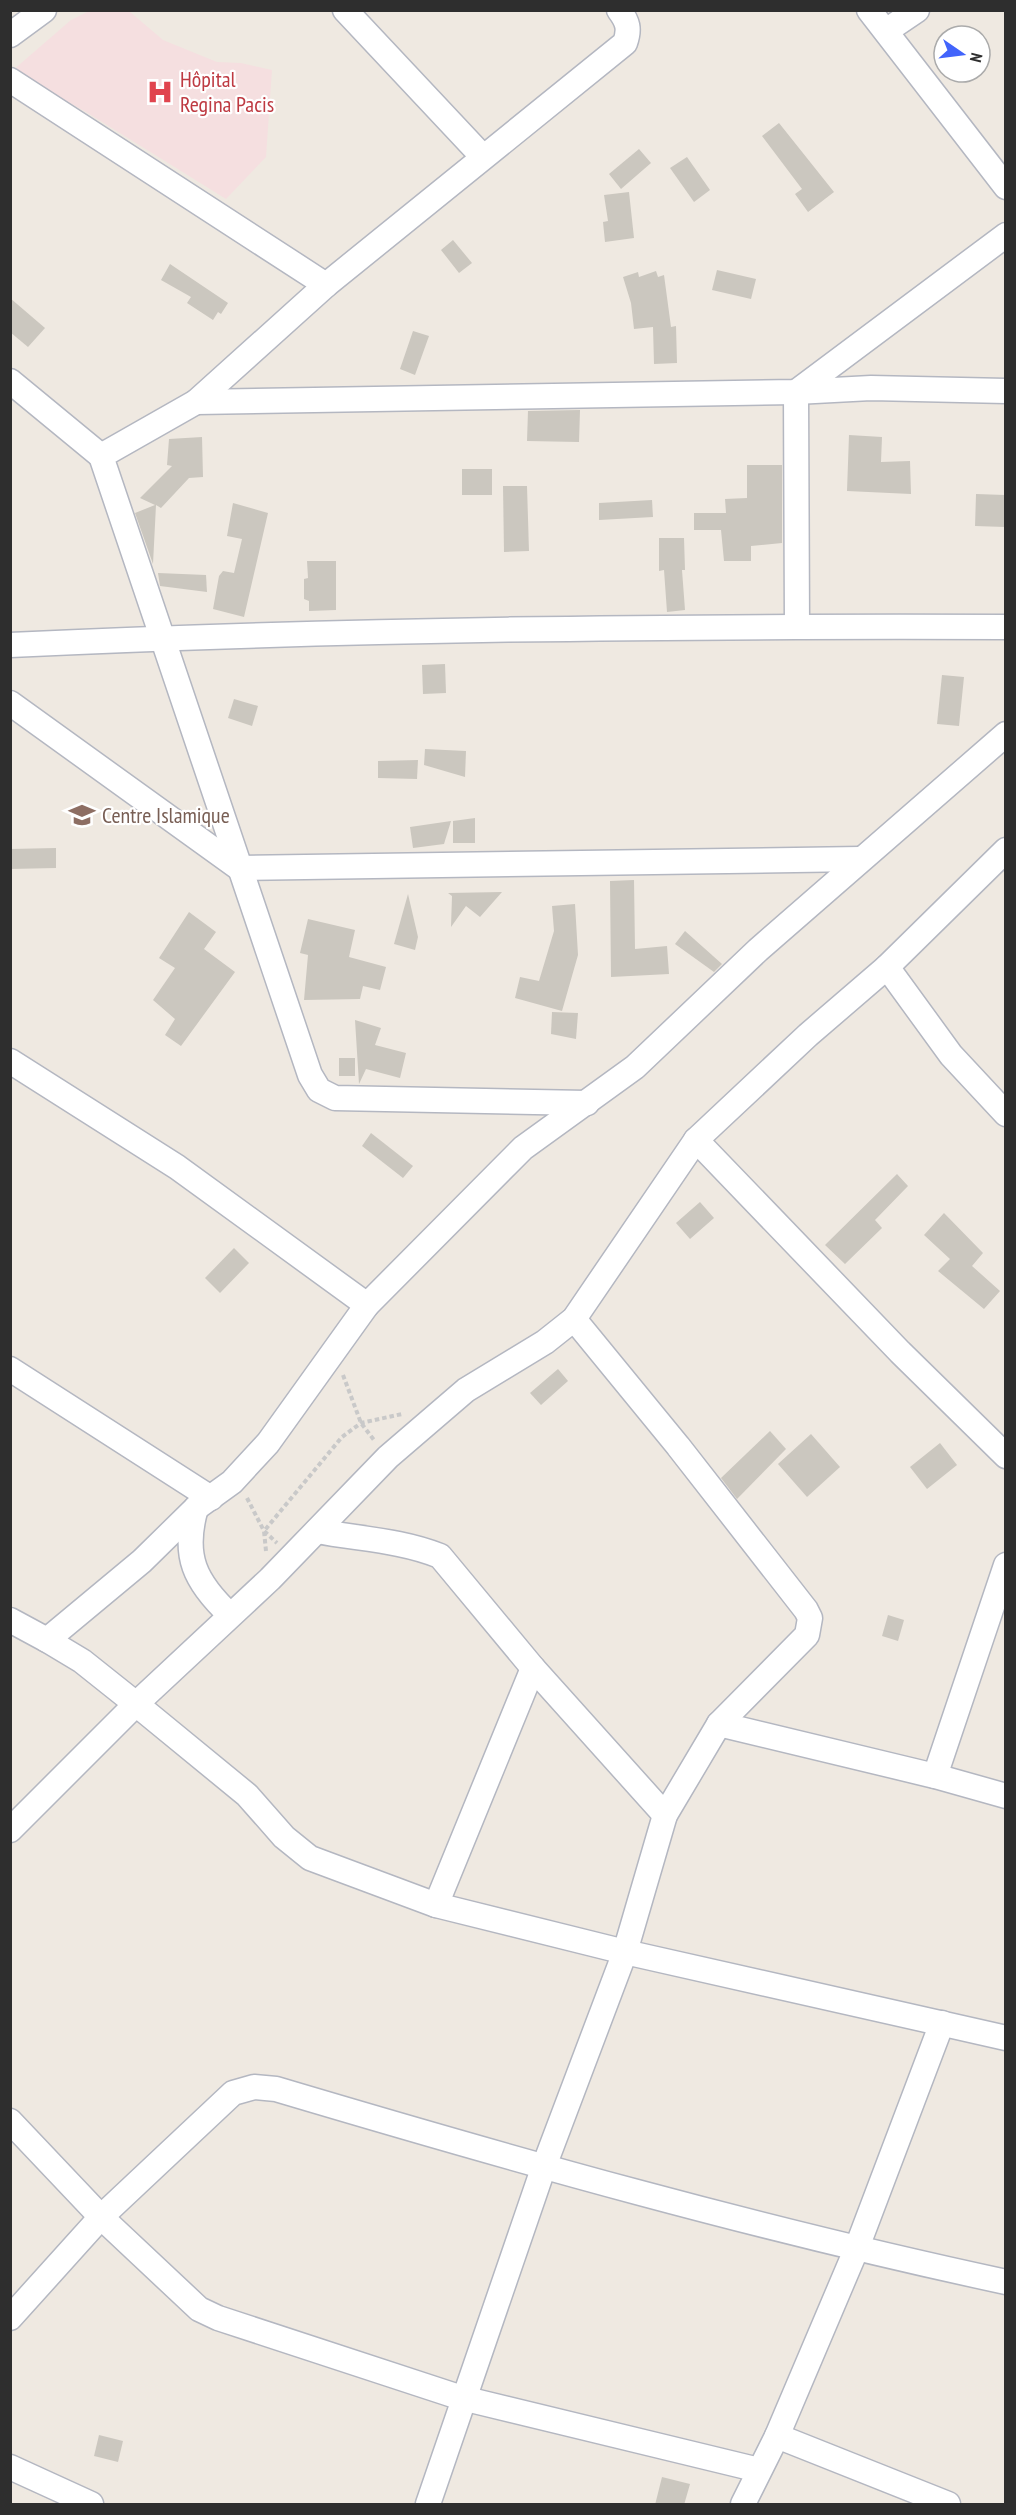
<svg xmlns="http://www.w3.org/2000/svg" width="1016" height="2515" font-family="'PT Sans Narrow',sans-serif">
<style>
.medical{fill:#f5dfe0}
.building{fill:#cbc7bf}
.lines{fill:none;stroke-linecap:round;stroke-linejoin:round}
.minor-casing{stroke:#b4b7c1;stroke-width:27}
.path{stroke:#c9c9c9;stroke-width:4;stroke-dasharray:4.5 3;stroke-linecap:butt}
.minor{stroke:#fff;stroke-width:24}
.labels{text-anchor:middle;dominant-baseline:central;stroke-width:4.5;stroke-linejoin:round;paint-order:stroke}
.health-label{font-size:22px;fill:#be3a42;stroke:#fff;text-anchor:start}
.education-label{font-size:22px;fill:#785e54;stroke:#fff;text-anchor:start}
</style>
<rect width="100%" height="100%" fill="#efe9e1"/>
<path class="medical" d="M89 11H129L163 40 217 62 241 63 272 70 266 157 226 199 86 112 12 71 71 20Z"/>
<g class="building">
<path d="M779 123 834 192 808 212 795 194 802 189 762 136Z"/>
<path d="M639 149 651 163 621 189 609 174Z"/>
<path d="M687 157 710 190 694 202 670 168Z"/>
<path d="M629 192 634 238 605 242 603 222 608 221 604 195Z"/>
<path d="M453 240 472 263 459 273 441 250Z"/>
<path d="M170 264 228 303 221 314 218 312 213 320 187 303 191 297 161 280Z"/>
<path d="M717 270 756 279 751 299 712 290Z"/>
<path d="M656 271 658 277 664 275 671 327 676 326 677 363 654 364 653 327 634 329 631 303 623 277 638 272 639 277Z"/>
<path d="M10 298 45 328 28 347 10 332Z"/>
<path d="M413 331 429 336 415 375 400 369Z"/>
<path d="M580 410 579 442 527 441 528 411Z"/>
<path d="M849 435 882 437 881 462 910 461 911 494 847 491Z"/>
<path d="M202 437 203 477 189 478 161 508 156 505 153 564 135 513 155 505 140 498 172 466 167 465 169 439Z"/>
<path d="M747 465H782V543L751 546V561H724L721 530H694V513H726L725 499 747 498Z"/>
<rect x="462" y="469" width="30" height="26"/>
<path d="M503 486H527L529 551 504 552Z"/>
<path d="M976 494 1005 495V527L975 526Z"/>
<path d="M652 500 653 517 599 520V503Z"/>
<path d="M233 503 268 513 244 617 213 609 219 576 223 571 234 573 242 539 227 536Z"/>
<path d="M659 538H684L685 570H682L685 610 667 612 664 570 659 571Z"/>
<path d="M307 561H336V610L309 611V601L304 599V579L308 578Z"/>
<path d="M158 573 206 575 207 592 160 586Z"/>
<path d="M445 664 446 693 423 694 422 665Z"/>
<path d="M942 675 964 677 959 726 937 724Z"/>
<path d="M234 699 258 706 252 726 228 718Z"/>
<path d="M425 749 466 751 465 777 424 765Z"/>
<path d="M418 760 417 779 378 778V761Z"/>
<path d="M475 818V843H453V821Z"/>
<path d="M451 821 444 844 413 848 410 827Z"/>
<path d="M56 848V868L10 869V849Z"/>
<path d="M634 880 635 949 667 946 669 974 611 977 610 881Z"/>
<path d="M502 892 480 917 466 906 451 927 452 896 448 893Z"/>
<path d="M408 894 418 937 415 950 394 944Z"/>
<path d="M575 904 578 955 562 1011 515 998 520 977 539 981 554 931 552 906Z"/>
<path d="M189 912 216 932 204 949 235 972 181 1046 165 1035 175 1019 153 1000 175 968 159 958Z"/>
<path d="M308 919 355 930 349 957 386 967 380 990 363 986 360 999 304 1000 308 955 300 953Z"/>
<path d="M685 931 722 964 714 972 675 944Z"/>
<path d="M552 1012 578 1013 576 1039 551 1034Z"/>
<path d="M355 1020 381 1028 375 1045 406 1053 400 1078 366 1069 359 1084Z"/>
<rect x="339" y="1058" width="16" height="18"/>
<path d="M371 1133 413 1166 403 1178 362 1146Z"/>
<path d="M897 1174 908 1186 875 1220 882 1228 845 1264 825 1245Z"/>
<path d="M700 1202 714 1218 690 1239 676 1223Z"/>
<path d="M944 1213 983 1253 972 1266 1000 1291 984 1309 938 1271 950 1259 924 1235Z"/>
<path d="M234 1248 249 1263 220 1293 205 1278Z"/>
<path d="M558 1369 568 1381 541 1405 530 1393Z"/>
<path d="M770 1431 786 1449 737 1499 721 1478Z"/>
<path d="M811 1434 840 1467 807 1497 778 1464Z"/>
<path d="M940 1443 957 1465 927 1489 910 1467Z"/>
<path d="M888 1615 904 1620 898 1641 882 1636Z"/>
<path d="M99 2435 123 2441 118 2462 94 2456Z"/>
<path d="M662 2477 690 2484 684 2505H655Z"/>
</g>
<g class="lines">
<g class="minor-casing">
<g id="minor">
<path d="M345 10 483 157"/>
<path d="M869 10 1006 187"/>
<path d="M886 31 917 10"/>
<path d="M10 35 44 10"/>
<path d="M10 80 326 285"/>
<path d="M10 381 101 456"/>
<path d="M196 402 796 392 871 388 1006 391"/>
<path d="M797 626 796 392 1006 235"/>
<path d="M10 645C342 629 674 626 1006 627"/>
<path d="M10 703 239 868 861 859"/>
<path d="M1006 734 758 950 635 1067 523 1148 367 1305 268 1443 232 1482 196 1508 142 1561 47 1640 82 1661 136 1704 247 1795 284 1837 310 1858 436 1905 625 1952 1006 2038"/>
<path d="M887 967 951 1055 1006 1114"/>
<path d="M10 1061 177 1167 367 1305"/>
<path d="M587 1103 335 1098 319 1090 310 1075 101 456 196 402 326 285 625 43C630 29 628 22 619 10"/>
<path d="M696 1140 900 1352 1006 1456"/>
<path d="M10 1369 211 1498"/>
<path d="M196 1508C182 1556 195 1582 230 1615"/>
<path d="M317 1531C358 1539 400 1540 440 1556L533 1668 665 1815"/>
<path d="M10 1620 47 1640"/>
<path d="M719 1724 935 1776 1006 1796"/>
<path d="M935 1776 1006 1565"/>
<path d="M10 1830 136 1704 270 1579 388 1457 466 1390 545 1342 574 1319 696 1140 808 1035 887 967 1006 850"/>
<path d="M436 1905 533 1668"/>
<path d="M10 2121 101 2217 199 2309 218 2318 462 2398 759 2470"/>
<path d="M10 2318 101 2217 233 2093 254 2087 276 2089C518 2161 759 2229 1006 2282"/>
<path d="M777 2436 948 2504"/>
<path d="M10 2467 91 2504"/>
<path d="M428 2504 543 2169 625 1952 665 1815 719 1724 807 1635 810 1618 806 1610 678 1446 574 1319"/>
<path d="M743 2504 777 2436 856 2250 942 2023"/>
</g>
</g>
<g class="path">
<path d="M343 1375 361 1423 374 1440"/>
<path d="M247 1498 264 1531 277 1543"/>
<path d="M266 1551 264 1531 342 1437 361 1423 402 1414"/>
</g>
<use href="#minor" class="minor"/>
</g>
<defs>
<g id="hospital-bare" transform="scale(2.07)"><path d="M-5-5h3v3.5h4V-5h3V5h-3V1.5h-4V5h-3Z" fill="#e0444e" stroke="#fff" stroke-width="2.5" paint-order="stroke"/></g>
<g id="school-bare" transform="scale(2.07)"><path d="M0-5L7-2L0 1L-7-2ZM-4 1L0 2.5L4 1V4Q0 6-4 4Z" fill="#8d6e63" stroke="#fff" stroke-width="2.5" paint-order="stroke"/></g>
</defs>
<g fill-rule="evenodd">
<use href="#hospital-bare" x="160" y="92"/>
<use href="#school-bare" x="82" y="815"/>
</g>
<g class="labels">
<g class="health-label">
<text x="180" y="79">Hôpital<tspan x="180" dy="25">Regina Pacis</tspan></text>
</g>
<g class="education-label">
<text x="102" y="815">Centre Islamique</text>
</g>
</g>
<rect width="1016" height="2515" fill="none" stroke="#2e2e2e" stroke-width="24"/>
<g transform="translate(962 54) rotate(104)"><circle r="28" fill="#ffffff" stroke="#ababab" stroke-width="1.5"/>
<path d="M0-4.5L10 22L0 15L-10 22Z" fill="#4264fb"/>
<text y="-9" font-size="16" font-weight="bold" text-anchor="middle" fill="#2e2e2e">N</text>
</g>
</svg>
